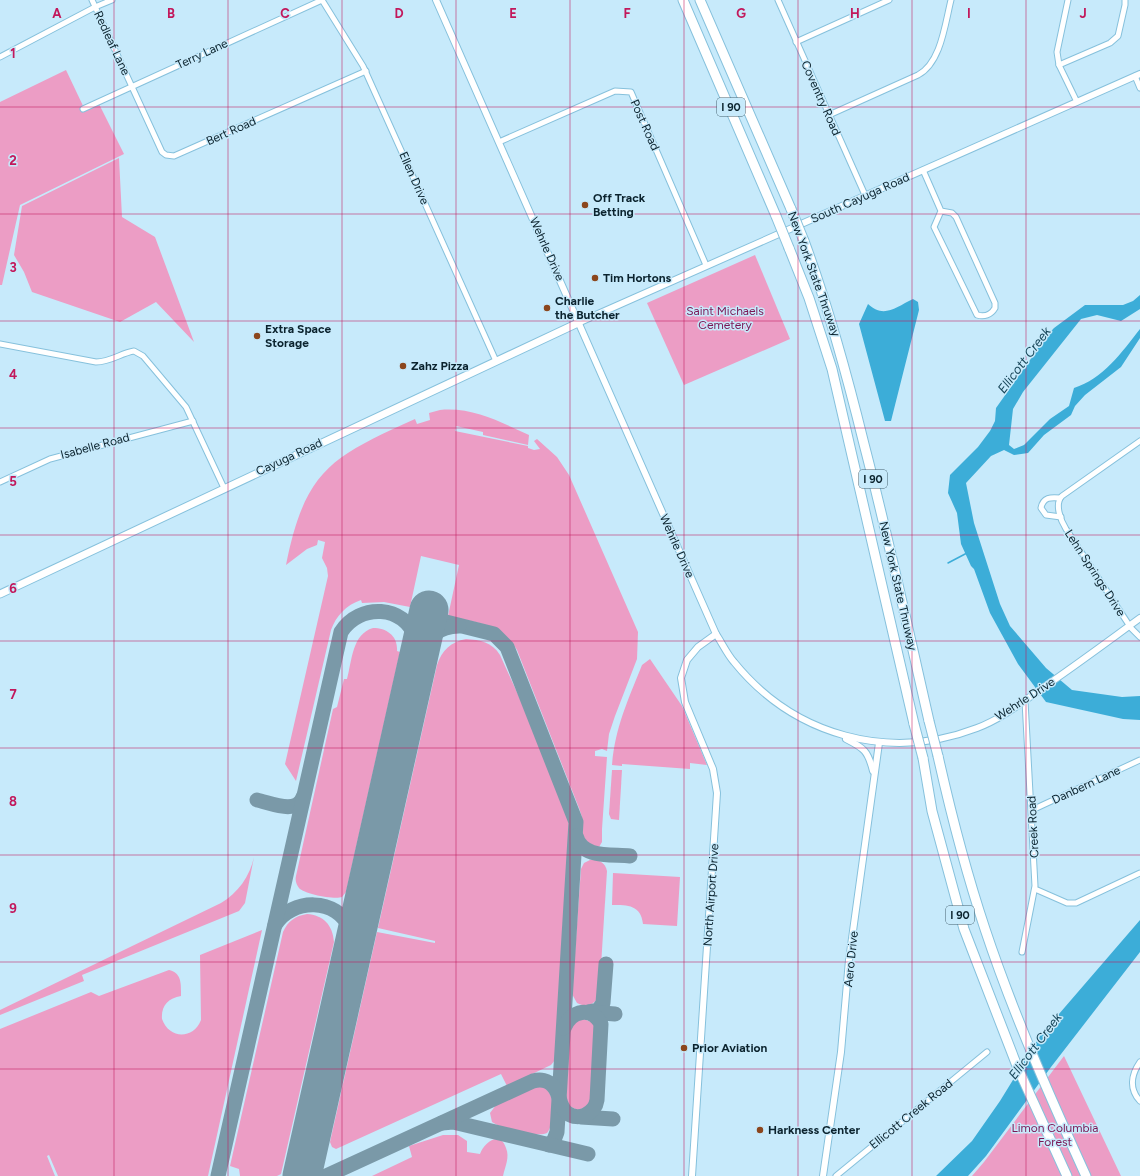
<svg xmlns="http://www.w3.org/2000/svg" width="1140" height="1176" font-family="Figtree,sans-serif">
<style>
.green{fill:#ec9dc5}
.water{fill:#3cadd8}
.lines{fill:none;stroke-linecap:round;stroke-linejoin:round}
.stream{stroke:#3cadd8;stroke-width:1.5}
.taxiway{stroke:#7a99a8;stroke-width:15}
.runway{stroke:#7a99a8;stroke-width:39}
.minor-casing{stroke:#86c1dc;stroke-width:7}
.tertiary-casing{stroke:#86c1dc;stroke-width:8}
.secondary-casing{stroke:#86c1dc;stroke-width:9}
.motorway-casing{stroke:#86c1dc;stroke-width:11}
.minor{stroke:#fff;stroke-width:5}
.tertiary{stroke:#fff;stroke-width:6}
.secondary{stroke:#fff;stroke-width:7}
.motorway{stroke:#fff;stroke-width:9}
.motorway-bridge-casing{stroke:#86c1dc;stroke-width:11;stroke-linecap:butt}
.motorway-bridge{stroke:#fff;stroke-width:9}
.grid{fill:none;stroke:#c2185b;stroke-width:1;stroke-opacity:0.55}
.poi-dot{fill:#8b461d;stroke:#c7eafb;stroke-width:1.5}
.labels{text-anchor:middle;dominant-baseline:central;stroke-width:3;stroke-linejoin:round;paint-order:stroke}
.shield{fill:#c7eafb;stroke:#435f6c;stroke-width:1}
.shield-label{font-size:11px;font-weight:bold;fill:#0b232e}
.street-label{font-size:12px;fill:#0b232e;stroke:#c7eafb}
.poi-label{font-size:12px;font-weight:bold;fill:#0b232e;stroke:#c7eafb;text-anchor:start}
.park-label{font-size:12px;fill:#7b1755;stroke:#c7eafb}
.water-label{font-size:13px;font-style:italic;fill:#174558;stroke:#c7eafb}
.grid-label{font-size:13px;text-anchor:middle;font-weight:bold;fill:#c2185b;stroke:#c7eafb;stroke-width:3;stroke-linejoin:round;paint-order:stroke}
</style>
<rect width="100%" height="100%" fill="#c7eafb"/>
<g class="green">
<path d="M66 70 85 110 99 104 124 154 20 205 2 285H0V102Z"/>
<path d="M119 158 122 217 155 237 194 342 156 302 120 322 32 292 24 272 14 255 22 206Z"/>
<path d="M755 255 790 339 684 385 647 303Z"/>
<path d="M440 410C473 407 500 422 529 435L528 445 483 435V432L456 426 455 431 528 446V448L534 450 540 449 534 441 537 439 557 457 569 475 638 632 637 659 615 716 609 734 607 751 602 749 595 751V756L607 757 602 829V842L599 847 590 845 583 836 582 817 579 808 517 650C501 623 476 623 448 616L459 565 421 556 410 607 384 602 362 603 361 600C346 605 336 616 331 630L296 781 285 764 328 576 327 568 322 558 325 542 318 540 317 545 307 549 286 565C305 470 331 457 415 419L417 424 430 420 429 413Z"/>
<path d="M373 628C387 628 398 636 397 651L400 652 346 892 342 897C335 900 304 894 299 888 296 884 295 880 296 876L333 709 337 707 344 679H347C352 661 352 634 373 628Z"/>
<path d="M466 639C480 640 492 642 500 655L530 721 569 822 570 830 555 1060 551 1065 507 1086 501 1074 336 1149 332 1147 330 1142 377 932 435 943V941L378 928 437 665C442 650 451 642 466 639Z"/>
<path d="M650 659 682 706 707 765 690 763V769L622 764V766L612 765C615 728 628 700 642 665Z"/>
<path d="M612 770H622L619 820 611 819 609 814Z"/>
<path d="M254 857 245 903 239 911 82 975 84 981 0 1015V1010L221 903C238 893 250 876 254 857Z"/>
<path d="M590 860C598 859 605 862 607 871L599 997C593 1005 586 1008 577 1003L572 994 581 869 584 863Z"/>
<path d="M613 873 680 877 677 926 643 924C641 905 628 905 612 905Z"/>
<path d="M307 914C323 915 333 925 334 942L281 1174 277 1176H240L239 1169 230 1166 283 932C288 921 295 916 307 914Z"/>
<path d="M262 930 208 1176H58L49 1155 47 1156 55 1176H0V1029L91 992 99 996 169 970C182 973 181 984 181 996 168 998 161 1006 162 1019 169 1039 193 1040 201 1020L200 955Z"/>
<path d="M584 1019 593 1023 596 1031 592 1101 586 1107 578 1110 569 1106 566 1097 570 1029 575 1021Z"/>
<path d="M1064 1056 1121 1176H972L984 1162Z"/>
<path d="M541 1086C557 1091 555 1123 547 1133 538 1138 500 1128 492 1122L490 1113 496 1105 536 1087Z"/>
<path d="M443 1135H458L467 1141V1152L480 1154C484 1143 500 1130 506 1148 510 1157 505 1167 503 1176H372L412 1157 409 1146Z"/>
</g>
<g class="water">
<path d="M1140 295V309L1121 321 1097 315 1081 319 1023 392 1013 409 1009 445 1014 449 1024 445 1050 419 1069 406 1074 388C1103 379 1122 352 1140 329V338L1121 367 1085 395 1075 406 1071 415 1067 418 1044 435 1028 453 1014 455 1004 450 991 456 966 483 974 523 1000 604 1010 626 1046 668 1072 690 1122 697 1140 696V720L1123 719 1046 702 1018 664 990 613 974 569 971 566 961 544 957 513 948 493 950 475 978 447 990 431 995 421 996 408 1030 360 1042 341 1054 328 1085 305H1123L1133 301Z"/>
<path d="M913 299 918 302 919 310 891 421H885L859 324 868 304C884 319 896 307 913 299Z"/>
<path d="M1140 920V952L1051 1067 986 1156 968 1176H936L972 1141 1000 1101 1040 1036Z"/>
</g>
<g class="lines">
<path class="stream" d="M948 563 967 553"/>
<g class="taxiway">
<path d="M446 622 494 634 507 647 576 822 557 1132 554 1140 549 1145"/>
<path d="M419 658C425 639 437 626 459 626"/>
<path d="M257 800C271 803 297 815 303 797"/>
<path d="M576 836C582 859 612 854 630 856"/>
<path d="M275 925C291 898 338 897 350 929 354 939 352 949 351 959"/>
<path d="M588 1012 598 1010 603 1003 606 964"/>
<path d="M589 1012 615 1014"/>
<path d="M581 1117 613 1119"/>
<path d="M442 1123 453 1122 588 1154"/>
<path d="M218 1176 341 632C359 603 405 604 416 639 419 650 417 662 415 673"/>
<path d="M326 1176 533 1081C540 1079 548 1080 553 1086 561 1094 558 1106 567 1113 579 1122 595 1113 597 1100L601 1024C592 1006 571 1010 564 1028"/>
</g>
<path class="runway" d="M302 1176 429 610"/>
<g class="minor-casing">
<g id="minor">
<path d="M92 0 162 152 166 155 174 156 366 71"/>
<path d="M322 0 363 66 496 361"/>
<path d="M778 0 865 195"/>
<path d="M1068 0 1057 52 1059 65 1077 102"/>
<path d="M796 42 889 0"/>
<path d="M0 57 95 7 112 0"/>
<path d="M1059 65 1110 43 1118 36 1125 5V0"/>
<path d="M1135 76 1140 88"/>
<path d="M83 109 322 0"/>
<path d="M829 115 918 75C941 63 945 24 951 0"/>
<path d="M499 142 615 91 631 92 706 265"/>
<path d="M923 170 941 211 934 227 977 315C984 317 991 315 995 308V303L956 217 952 213 941 211"/>
<path d="M0 344 96 362C111 362 121 353 134 351L143 356 186 407 224 488"/>
<path d="M1140 441 1062 496C1054 504 1061 521 1066 529L1131 628 1140 637"/>
<path d="M0 482 50 459 193 421"/>
<path d="M1060 498C1051 497 1043 497 1041 508L1046 515 1061 517"/>
<path d="M1032 810 1140 760"/>
<path d="M1035 889 1067 903H1076L1140 873"/>
<path d="M1022 952 1035 886 1025 701"/>
<path d="M1140 1062C1131 1075 1129 1089 1140 1101"/>
<path d="M836 1176 987 1052"/>
</g>
</g>
<g class="tertiary-casing">
<g id="tertiary">
<path d="M436 0 716 634C722 643 727 654 734 662 794 736 889 762 977 728 1001 719 1021 703 1041 689 1075 666 1107 642 1140 618"/>
<path d="M580 322 1140 74"/>
<path d="M846 739C864 748 868 751 873 771"/>
<path d="M692 1176 717 793 713 769 685 702 681 678 687 660 698 647 716 634"/>
<path d="M823 1176 841 1052 849 960 879 743"/>
</g>
</g>
<g class="secondary-casing">
<path id="secondary" d="M0 594 580 322"/>
</g>
<g class="motorway-casing">
<g id="motorway">
<path d="M683 0 776 216"/>
<path d="M700 0 791 209"/>
<path d="M804 241C829 308 847 375 864 444 888 536 908 629 929 721"/>
<path d="M789 248 809 298 832 369 914 724"/>
<path d="M938 756C951 814 966 872 985 929 1013 1013 1049 1095 1086 1176"/>
<path d="M923 758 932 811 964 929 1017 1066 1067 1176"/>
</g>
</g>
<use href="#minor" class="minor"/>
<use href="#tertiary" class="tertiary"/>
<use href="#secondary" class="secondary"/>
<use href="#motorway" class="motorway"/>
<g class="motorway-bridge-casing">
<g id="motorway-bridge">
<path d="M791 209 804 241"/>
<path d="M776 216 789 248"/>
<path d="M929 721 938 756"/>
<path d="M914 724 923 758"/>
</g>
</g>
<use href="#motorway-bridge" class="motorway-bridge"/>
</g>
<path class="grid" d="M114 0V1176M228 0V1176M342 0V1176M456 0V1176M570 0V1176M684 0V1176M798 0V1176M912 0V1176M1026 0V1176M0 107H1140M0 214H1140M0 321H1140M0 428H1140M0 535H1140M0 641H1140M0 748H1140M0 855H1140M0 962H1140M0 1069H1140"/>
<g class="poi-dot">
<circle cx="585" cy="205" r="4"/>
<circle cx="595" cy="278" r="4"/>
<circle cx="547" cy="308" r="4"/>
<circle cx="257" cy="336" r="4"/>
<circle cx="403" cy="366" r="4"/>
<circle cx="684" cy="1048" r="4"/>
<circle cx="760" cy="1130" r="4"/>
</g>
<g class="labels">
<g class="shield">
<rect x="717" y="98" width="28" height="18" rx="3"/>
<rect x="859" y="470" width="28" height="18" rx="3"/>
<rect x="946" y="906" width="28" height="18" rx="3"/>
</g>
<g class="shield-label">
<text x="731" y="107">I 90</text>
<text x="873" y="479">I 90</text>
<text x="960" y="915">I 90</text>
</g>
<g class="street-label">
<text transform="translate(112 43) rotate(65)">Redleaf Lane</text>
<text transform="translate(202 54) rotate(-25)">Terry Lane</text>
<text transform="translate(821 98) rotate(66)">Coventry Road</text>
<text transform="translate(645 125) rotate(66)">Post Road</text>
<text transform="translate(231 131) rotate(-24)">Bert Road</text>
<text transform="translate(414 178) rotate(66)">Ellen Drive</text>
<text transform="translate(860 198) rotate(-24)">South Cayuga Road</text>
<text transform="translate(547 249) rotate(66)">Wehrle Drive</text>
<text transform="translate(814 274) rotate(70)">New York State Thruway</text>
<text transform="translate(95 446) rotate(-15)">Isabelle Road</text>
<text transform="translate(289 457) rotate(-25)">Cayuga Road</text>
<text transform="translate(677 546) rotate(66)">Wehrle Drive</text>
<text transform="translate(1095 573) rotate(57)">Lehn Springs Drive</text>
<text transform="translate(898 586) rotate(77)">New York State Thruway</text>
<text transform="translate(1025 699) rotate(-33)">Wehrle Drive</text>
<text transform="translate(1086 785) rotate(-25)">Danbern Lane</text>
<text transform="translate(1033 827) rotate(-93)">Creek Road</text>
<text transform="translate(711 895) rotate(-86)">North Airport Drive</text>
<text transform="translate(851 959) rotate(-84)">Aero Drive</text>
<text transform="translate(911 1114) rotate(-39)">Ellicott Creek Road</text>
</g>
<g class="poi-label">
<text x="593" y="198">Off Track<tspan x="593" dy="14">Betting</tspan></text>
<text x="603" y="278">Tim Hortons</text>
<text x="555" y="301">Charlie<tspan x="555" dy="14">the Butcher</tspan></text>
<text x="265" y="329">Extra Space<tspan x="265" dy="14">Storage</tspan></text>
<text x="411" y="366">Zahz Pizza</text>
<text x="692" y="1048">Prior Aviation</text>
<text x="768" y="1130">Harkness Center</text>
</g>
<g class="park-label">
<text x="725" y="311">Saint Michaels<tspan x="725" dy="14">Cemetery</tspan></text>
<text x="1055" y="1128">Limon Columbia<tspan x="1055" dy="14">Forest</tspan></text>
</g>
<g class="water-label">
<text transform="translate(1024 360) rotate(-53)">Ellicott Creek</text>
<text transform="translate(1035 1046) rotate(-53)">Ellicott Creek</text>
</g>
</g>
<g class="grid-label">
<text x="57" y="18">A</text>
<text x="171" y="18">B</text>
<text x="285" y="18">C</text>
<text x="399" y="18">D</text>
<text x="513" y="18">E</text>
<text x="627" y="18">F</text>
<text x="741" y="18">G</text>
<text x="855" y="18">H</text>
<text x="969" y="18">I</text>
<text x="1083" y="18">J</text>
<text x="13" y="58">1</text>
<text x="13" y="165">2</text>
<text x="13" y="272">3</text>
<text x="13" y="379">4</text>
<text x="13" y="486">5</text>
<text x="13" y="593">6</text>
<text x="13" y="699">7</text>
<text x="13" y="806">8</text>
<text x="13" y="913">9</text>
</g>
</svg>
